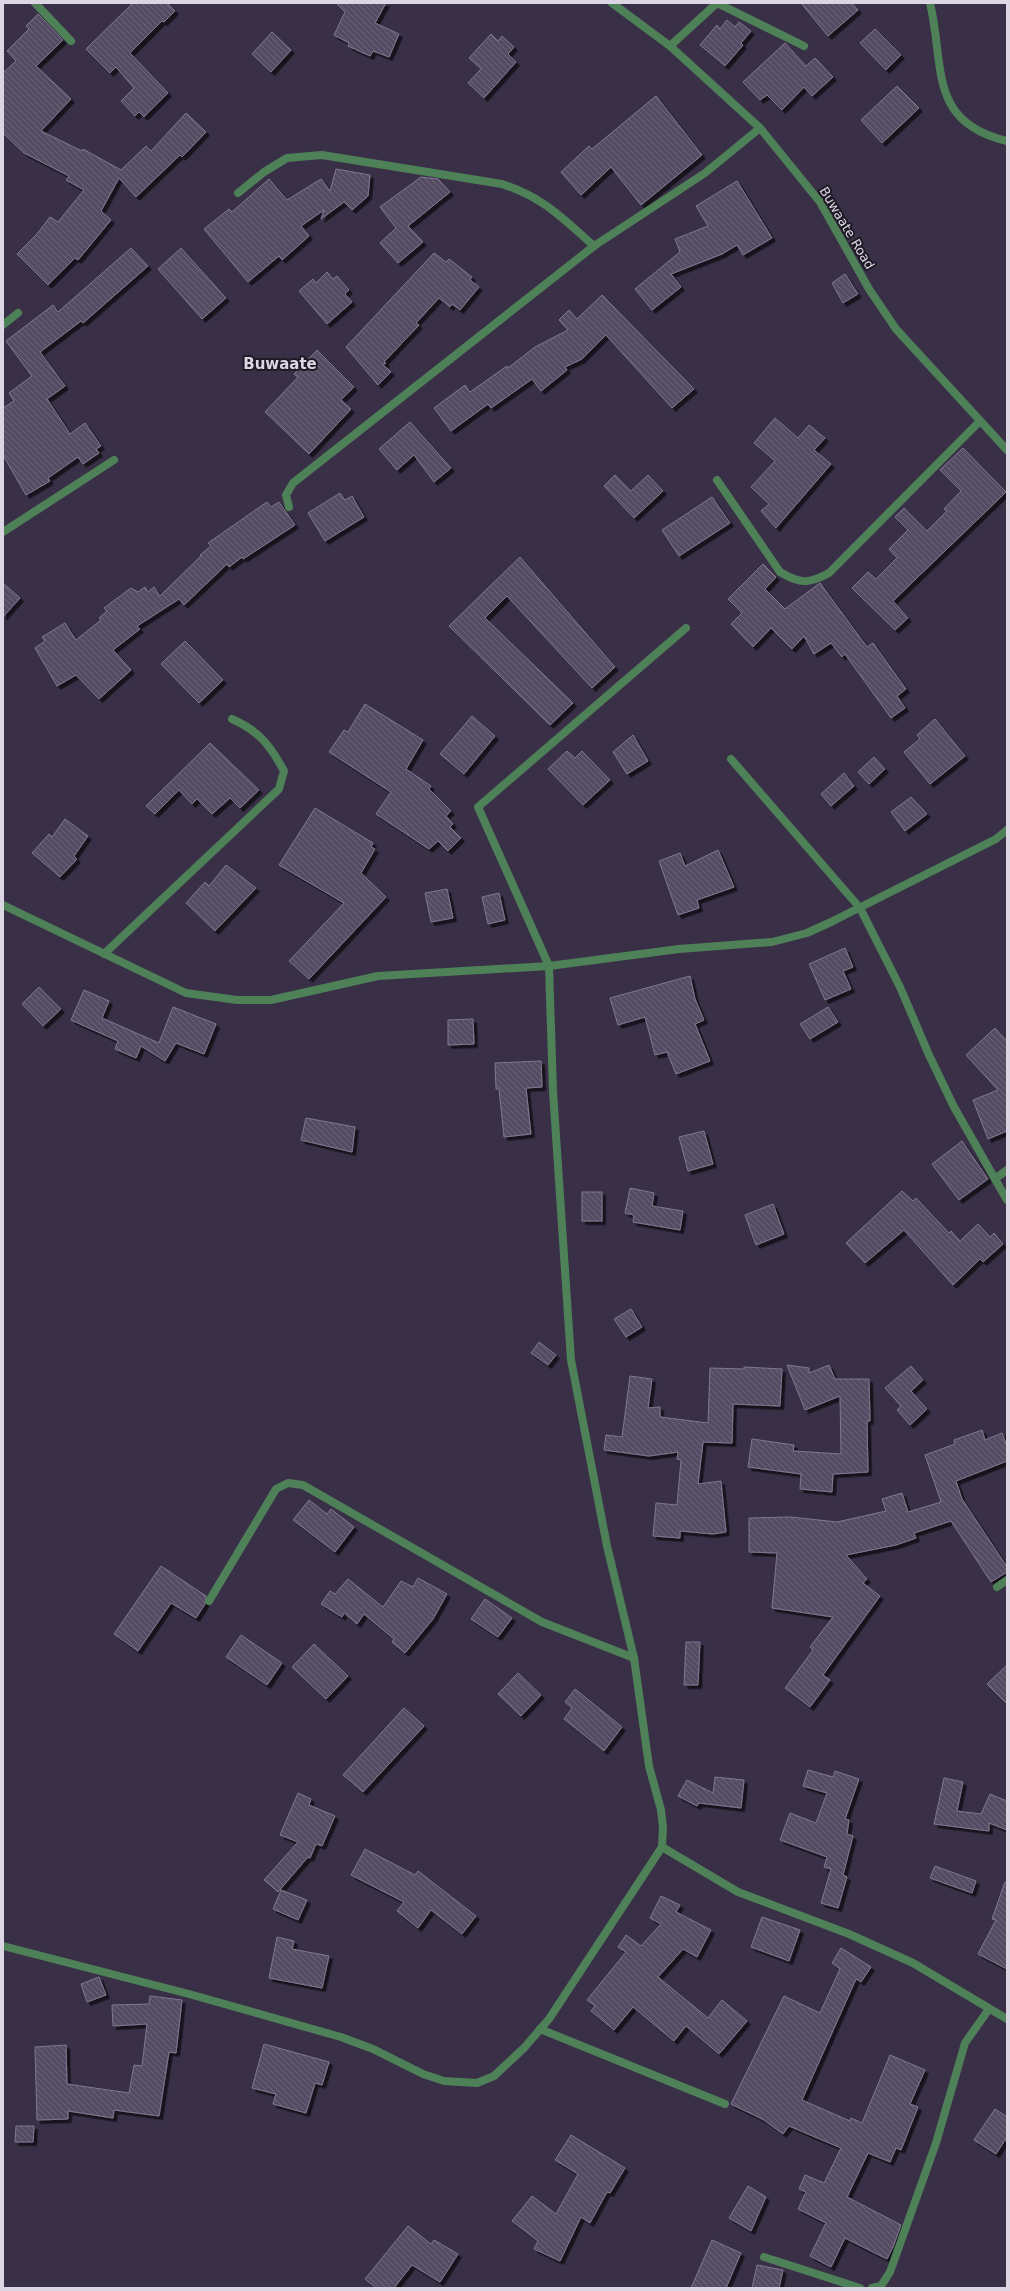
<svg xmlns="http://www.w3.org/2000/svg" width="1010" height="2291" font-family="'DejaVu Sans',sans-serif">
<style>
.building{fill:url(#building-back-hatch);stroke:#817791;filter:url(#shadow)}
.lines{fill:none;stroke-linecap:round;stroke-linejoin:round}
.minor{stroke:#4f8158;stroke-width:8}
.tertiary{stroke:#4f8158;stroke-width:8}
.labels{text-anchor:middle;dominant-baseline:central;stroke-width:4;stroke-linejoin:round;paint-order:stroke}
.street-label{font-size:13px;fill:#dbd5e4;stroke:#1e1a25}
.quarter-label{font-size:15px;font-weight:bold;fill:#dbd5e4;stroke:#1e1a25}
</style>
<defs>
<pattern id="building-back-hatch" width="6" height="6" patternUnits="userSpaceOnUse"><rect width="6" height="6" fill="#554c64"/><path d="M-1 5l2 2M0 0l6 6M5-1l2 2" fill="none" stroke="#6d657a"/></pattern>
<filter id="shadow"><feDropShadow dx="3.5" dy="3.5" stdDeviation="0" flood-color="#0009"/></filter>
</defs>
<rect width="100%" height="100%" fill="#393047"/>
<g class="building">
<path d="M133 3H167L175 11 164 22 162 21 130 53 168 93 144 117 139 112 135 116 121 101 134 88 116 67 110 73 86 49Z"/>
<path d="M336 3H386L375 23 399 34 389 57 373 51 370 56 348 46 349 43 334 35 345 12Z"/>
<path d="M801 3H852L858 10 828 36Z"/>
<path d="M38 14 63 40 36 66 71 99 41 131 82 151 83 149 121 170 146 146 151 151 186 113 206 132 182 157 180 155 136 197 119 178 101 211 111 220 78 260 75 258 48 285 17 254 37 234 50 217 58 222 84 190 66 180 69 176 24 153 3 133V73L16 61 7 51 29 29 26 26Z"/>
<path d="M727 20 735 27 739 22 751 31 741 43 743 45 725 66 700 45 717 25 720 29Z"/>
<path d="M875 29 901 55 886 70 860 43Z"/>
<path d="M272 32 291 50 271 72 252 54Z"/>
<path d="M491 34 498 41 502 36 514 47 508 54 516 62 484 98 468 83 481 69 469 58Z"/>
<path d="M785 43 806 66 815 58 833 77 812 96 804 87 782 110 767 95 760 100 743 82Z"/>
<path d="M897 86 919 108 882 143 861 120Z"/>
<path d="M656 96 702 155 641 205 611 167 581 195 561 172 589 146 592 149Z"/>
<path d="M336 169 370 175 368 196 352 210 344 202 321 219 324 210 301 226 309 236 282 260 279 256 248 282 204 229 229 209 232 212 269 179 287 200 321 179 330 191Z"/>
<path d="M421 177 438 179 450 192 408 226 423 242 398 263 380 243 396 228 380 207Z"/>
<path d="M737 181 772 238 743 255 737 245 722 254 671 274 681 287 652 310 635 289 680 252 675 239 708 226 696 206Z"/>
<path d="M131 248 148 266 83 323 81 321 40 352 65 386 47 399 70 434 85 423 101 446 96 449 99 453 83 464 78 457 48 478 50 481 26 495 3 455V408L14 401 9 393 32 376 6 341 53 305 58 312Z"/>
<path d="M181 248 226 298 202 319 158 269Z"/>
<path d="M434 253 446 262 449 259 472 277 470 280 479 287 460 310 452 304 450 307 439 298 416 323 419 325 384 362 386 363 383 365 391 372 378 385 346 347Z"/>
<path d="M327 272 333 279 337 276 349 290 345 294 352 302 327 324 299 291 313 279 316 283Z"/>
<path d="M845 274 858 294 843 303 832 283Z"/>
<path d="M602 295 694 389 672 408 606 335 582 359 565 367 567 370 541 391 532 379 491 408 488 404 451 431 434 408 465 385 470 392 507 366 508 368 535 347 568 330 559 320 569 310 577 319Z"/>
<path d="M317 350 354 387 341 400 351 409 309 454 265 412 298 377 294 374Z"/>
<path d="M775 418 798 438 809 425 825 438 814 450 831 464 776 528 761 511 769 504 751 487 775 461 754 443Z"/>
<path d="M410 422 451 468 434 482 414 455 397 470 379 449Z"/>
<path d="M963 448 1006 492 893 601 908 618 895 630 852 588 868 572 876 579 897 558 889 549 908 530 895 517 904 508 927 531 947 511 944 509 961 491 940 470Z"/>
<path d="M615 475 631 491 648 475 663 491 634 518 604 486Z"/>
<path d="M340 493 345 500 352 496 364 517 325 541 308 513Z"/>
<path d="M712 497 730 523 679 556 662 530Z"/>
<path d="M267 502 271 507 279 502 295 525 243 559 242 557 229 567 227 564 184 605 179 599 137 626 140 629 113 650 131 670 99 699 76 675 57 686 35 648 45 641 42 637 65 623 76 640 101 620 99 618 107 611 104 608 131 588 138 592 145 587 148 592 154 587 160 596 201 556 200 555 211 546 208 543Z"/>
<path d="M520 557 615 667 592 688 507 596 485 618 573 703 550 725 449 626Z"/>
<path d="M763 564 776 577 765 589 785 609 820 583 867 647 873 643 906 689 897 696 905 708 891 718 845 654 842 657 831 643 814 654 804 636 792 649 771 628 753 647 731 624 742 613 728 599Z"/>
<path d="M3 583 20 598 3 617Z"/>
<path d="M185 641 223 680 199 703 161 664Z"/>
<path d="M365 704 423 740 406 769 431 786 429 789 451 811 446 816 453 824 450 827 461 838 448 851 438 841 429 849 376 814 391 792 329 752 344 730 348 732Z"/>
<path d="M472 716 495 736 464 774 440 754Z"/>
<path d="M935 719 965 756 930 784 904 752 920 739 917 735Z"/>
<path d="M633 735 648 761 627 774 613 752Z"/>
<path d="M210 743 259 790 240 808 230 798 212 814 197 799 192 804 179 790 155 814 146 806Z"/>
<path d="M567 751 575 758 582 751 610 780 583 805 548 769Z"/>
<path d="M874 757 885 769 869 784 858 772Z"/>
<path d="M844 773 854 786 831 806 821 794Z"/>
<path d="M911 797 927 814 905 831 891 812Z"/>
<path d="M315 808 373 843 371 847 375 849 361 873 386 897 309 979 289 961 344 903 279 865Z"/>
<path d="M65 819 88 836 74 856 77 859 60 877 32 853 49 834 52 837Z"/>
<path d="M718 850 734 887 697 900 699 908 678 915 659 861 680 853 685 866Z"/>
<path d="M226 865 256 888 215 931 186 903 205 882 209 886Z"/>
<path d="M447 889 453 918 431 922 425 893Z"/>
<path d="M499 893 505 920 488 924 482 897Z"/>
<path d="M845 948 853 967 843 971 851 989 825 1000 809 964Z"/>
<path d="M690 976 695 999 704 1020 695 1024 710 1061 676 1074 667 1052 655 1055 645 1017 618 1025 610 998Z"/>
<path d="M39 987 61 1009 43 1026 22 1004Z"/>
<path d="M84 990 109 1001 102 1018 159 1043 173 1007 216 1024 204 1054 176 1043 165 1061 141 1046 136 1058 115 1049 118 1041 71 1020Z"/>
<path d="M828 1007 838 1022 810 1039 800 1024Z"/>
<path d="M473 1019 474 1044 448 1045V1020Z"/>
<path d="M995 1028 1007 1041V1131L988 1139 973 1100 998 1090 966 1055Z"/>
<path d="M541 1061 542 1087 526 1088 531 1134 504 1137 499 1089H496L495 1063Z"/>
<path d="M306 1118 355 1127 352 1152 301 1140Z"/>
<path d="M704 1131 713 1164 688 1171 679 1137Z"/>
<path d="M962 1141 988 1179 959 1200 932 1164Z"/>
<path d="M630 1188 654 1193 652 1206 683 1211 680 1230 633 1222 634 1215 625 1213Z"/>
<path d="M902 1191 913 1201 916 1198 949 1233 951 1231 960 1241 978 1224 990 1237 994 1233 1003 1244 983 1262 980 1259 953 1285 904 1230 865 1263 846 1243Z"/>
<rect x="582" y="1192" width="20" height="29"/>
<path d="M773 1204 784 1234 756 1245 745 1215Z"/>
<path d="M631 1309 642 1327 626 1337 614 1319Z"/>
<path d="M539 1342 556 1355 548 1365 531 1353Z"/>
<path d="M787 1365 809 1368V1373L829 1365 835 1379H869L870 1421H867L868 1472 833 1474 832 1492 800 1489 801 1474 748 1467 752 1439 794 1445 793 1451 841 1454 840 1396 805 1410Z"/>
<path d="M911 1366 923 1380 911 1391 927 1409 910 1425 897 1410 901 1406 885 1388Z"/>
<path d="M744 1367 782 1369 780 1406 733 1404 732 1443 703 1442 698 1484 721 1481 726 1532 713 1534 680 1531V1538L653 1536 656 1503 677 1505 681 1460 677 1459 678 1452 649 1456 604 1450 606 1435 622 1437 630 1376 652 1379 648 1408 660 1407V1417L708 1423 710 1368 744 1369Z"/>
<path d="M982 1430 985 1440 1002 1433 1007 1447V1461L956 1481 962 1499 1007 1567V1572L991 1582 951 1521 914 1533 916 1538 896 1545 846 1555 867 1579 863 1583 880 1596 823 1675 830 1680 810 1707 785 1688 813 1650 810 1647 833 1617 772 1608 777 1553 749 1552V1518L791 1517 837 1522 886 1511 882 1499 902 1493 908 1512 941 1502 925 1455 955 1444 954 1440Z"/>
<path d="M309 1500 327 1514 331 1509 354 1527 335 1552 293 1520Z"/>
<path d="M161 1566 206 1596 205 1604 196 1618 171 1603 138 1651 114 1634Z"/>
<path d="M418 1578 447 1594 433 1619 405 1653 392 1642 394 1639 364 1614 357 1624 344 1613 342 1617 321 1604 330 1591 335 1594 348 1579 383 1607 401 1581 413 1587Z"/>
<path d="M485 1599 512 1618 498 1637 471 1619Z"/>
<path d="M241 1635 282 1663 267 1685 226 1657Z"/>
<path d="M686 1642H700L698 1685H684Z"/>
<path d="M314 1644 348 1676 326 1699 292 1667Z"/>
<path d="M1007 1665V1704L987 1684Z"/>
<path d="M518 1673 541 1695 521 1716 498 1694Z"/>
<path d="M575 1689 622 1727 604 1751 564 1719 572 1708 565 1702Z"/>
<path d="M404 1708 424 1726 363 1792 343 1775Z"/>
<path d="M808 1770 833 1777 835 1771 859 1779 845 1819 849 1820 847 1834 853 1836 843 1875 847 1877 838 1908 821 1903 831 1869 824 1867 827 1857 780 1840 790 1813 816 1823 827 1793 803 1786Z"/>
<path d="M715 1777 744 1780 741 1808 699 1803 697 1806 678 1796 687 1780 713 1793Z"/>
<path d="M944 1778 963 1782 957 1811 981 1814 990 1794 1007 1801V1830L989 1823V1831L934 1824Z"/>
<path d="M298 1793 311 1799 309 1805 335 1816 322 1846 316 1844 310 1858 308 1857 278 1892 264 1880 298 1842 280 1835Z"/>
<path d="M365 1849 415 1875 418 1871 476 1916 462 1934 431 1910 418 1928 397 1911 404 1902 351 1875Z"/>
<path d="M935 1866 976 1881 972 1893 930 1878Z"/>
<path d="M1005 1882 1007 1883V1969L978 1954 996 1920 992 1919Z"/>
<path d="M281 1890 307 1900 298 1920 273 1909Z"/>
<path d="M661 1896 680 1905 676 1912 711 1930 697 1957 683 1949 658 1977 708 2018 722 2000 747 2021 719 2054 686 2026 674 2041 633 2007 614 2030 591 2011 595 2006 587 2000 626 1952 618 1947 626 1935 641 1946 661 1924 650 1918Z"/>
<path d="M762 1917 800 1930 789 1961 751 1947Z"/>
<path d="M277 1937 294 1941 292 1949 329 1956 322 1988 269 1978Z"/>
<path d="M841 1948 871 1967 861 1982 856 1979 802 2100 850 2121 851 2118 862 2123 890 2055 925 2070 910 2104 918 2107 901 2150 896 2148 890 2162 868 2153 847 2197 901 2225 893 2247 887 2259 845 2238 831 2267 810 2256 826 2223 798 2209 806 2192 799 2189 805 2175 824 2183 841 2148 789 2126 783 2134 764 2120 731 2104 784 1996 820 2013 840 1969 832 1963Z"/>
<path d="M99 1977 106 1995 87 2002 81 1984Z"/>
<path d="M150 1996 182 2000 176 2053 169 2052 159 2116 114 2110 113 2118 68 2111V2119L37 2120 35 2047 66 2045 67 2084 129 2093 134 2065 142 2066 147 2024 113 2026 112 2005 149 2004Z"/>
<path d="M264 2044 329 2062 322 2085 315 2083 306 2113 273 2104 276 2094 252 2088Z"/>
<path d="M995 2109 1007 2117V2137L996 2154 974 2140Z"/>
<path d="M16 2126H34L33 2142H15Z"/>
<path d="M571 2135 625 2168 610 2193 607 2192 590 2223 581 2217 560 2261 534 2249 538 2241 512 2221 532 2196 556 2214 578 2174 555 2160Z"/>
<path d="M748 2186 766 2197 751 2231 729 2218Z"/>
<path d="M408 2226 431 2244 434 2240 458 2254 440 2282 412 2265 394 2288H376L365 2279Z"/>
<path d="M712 2240 741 2253 726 2288H691Z"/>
<path d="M757 2265 783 2270 779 2288H752Z"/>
</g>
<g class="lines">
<g class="minor">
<path d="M35 3 71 41"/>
<path d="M930 3C945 65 927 122 1007 141"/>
<path d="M670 46 717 3 804 46"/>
<path d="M238 193 264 172 287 158 322 155 502 184C544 198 561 217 594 246"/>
<path d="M3 325 18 313"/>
<path d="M717 480 780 572C800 584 809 584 829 573L980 421"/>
<path d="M289 507 286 495 293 483 594 246 705 173 760 128"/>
<path d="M3 532 114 460"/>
<path d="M731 759 860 908 900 987 929 1055 954 1107 1007 1200"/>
<path d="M3 905 186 993 237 1000H271L378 976 549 966 679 949 772 942 807 933 831 922 996 839 1007 830"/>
<path d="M104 954 279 789 284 771C270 745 259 731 232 719"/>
<path d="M996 1178 1007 1170"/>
<path d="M997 1587 1007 1580"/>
<path d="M209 1601 276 1489 288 1483 303 1485 542 1622 634 1658"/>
<path d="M662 1847 738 1892 849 1934 913 1963 1007 2019"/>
<path d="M3 1946 189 1994 341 2037 373 2049 423 2074 444 2081 477 2083 494 2076 524 2048 549 2019 662 1847 663 1827 661 1810 649 1766 634 1658 607 1546 571 1360 553 1091 549 966 478 807 686 628"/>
<path d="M540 2029 725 2104"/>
<path d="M764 2257 860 2288"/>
<path d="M872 2288 881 2286 890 2272 936 2143 965 2043 989 2009"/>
</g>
<path class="tertiary" d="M612 3 670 46 760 128 820 202 869 289 896 329 1007 450"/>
</g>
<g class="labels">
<g class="street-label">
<text transform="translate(847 228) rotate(59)">Buwaate Road</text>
</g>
<g class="quarter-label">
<text x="280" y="364">Buwaate</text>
</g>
</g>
<rect width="1010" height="2291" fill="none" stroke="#dbd5e4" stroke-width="8"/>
</svg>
